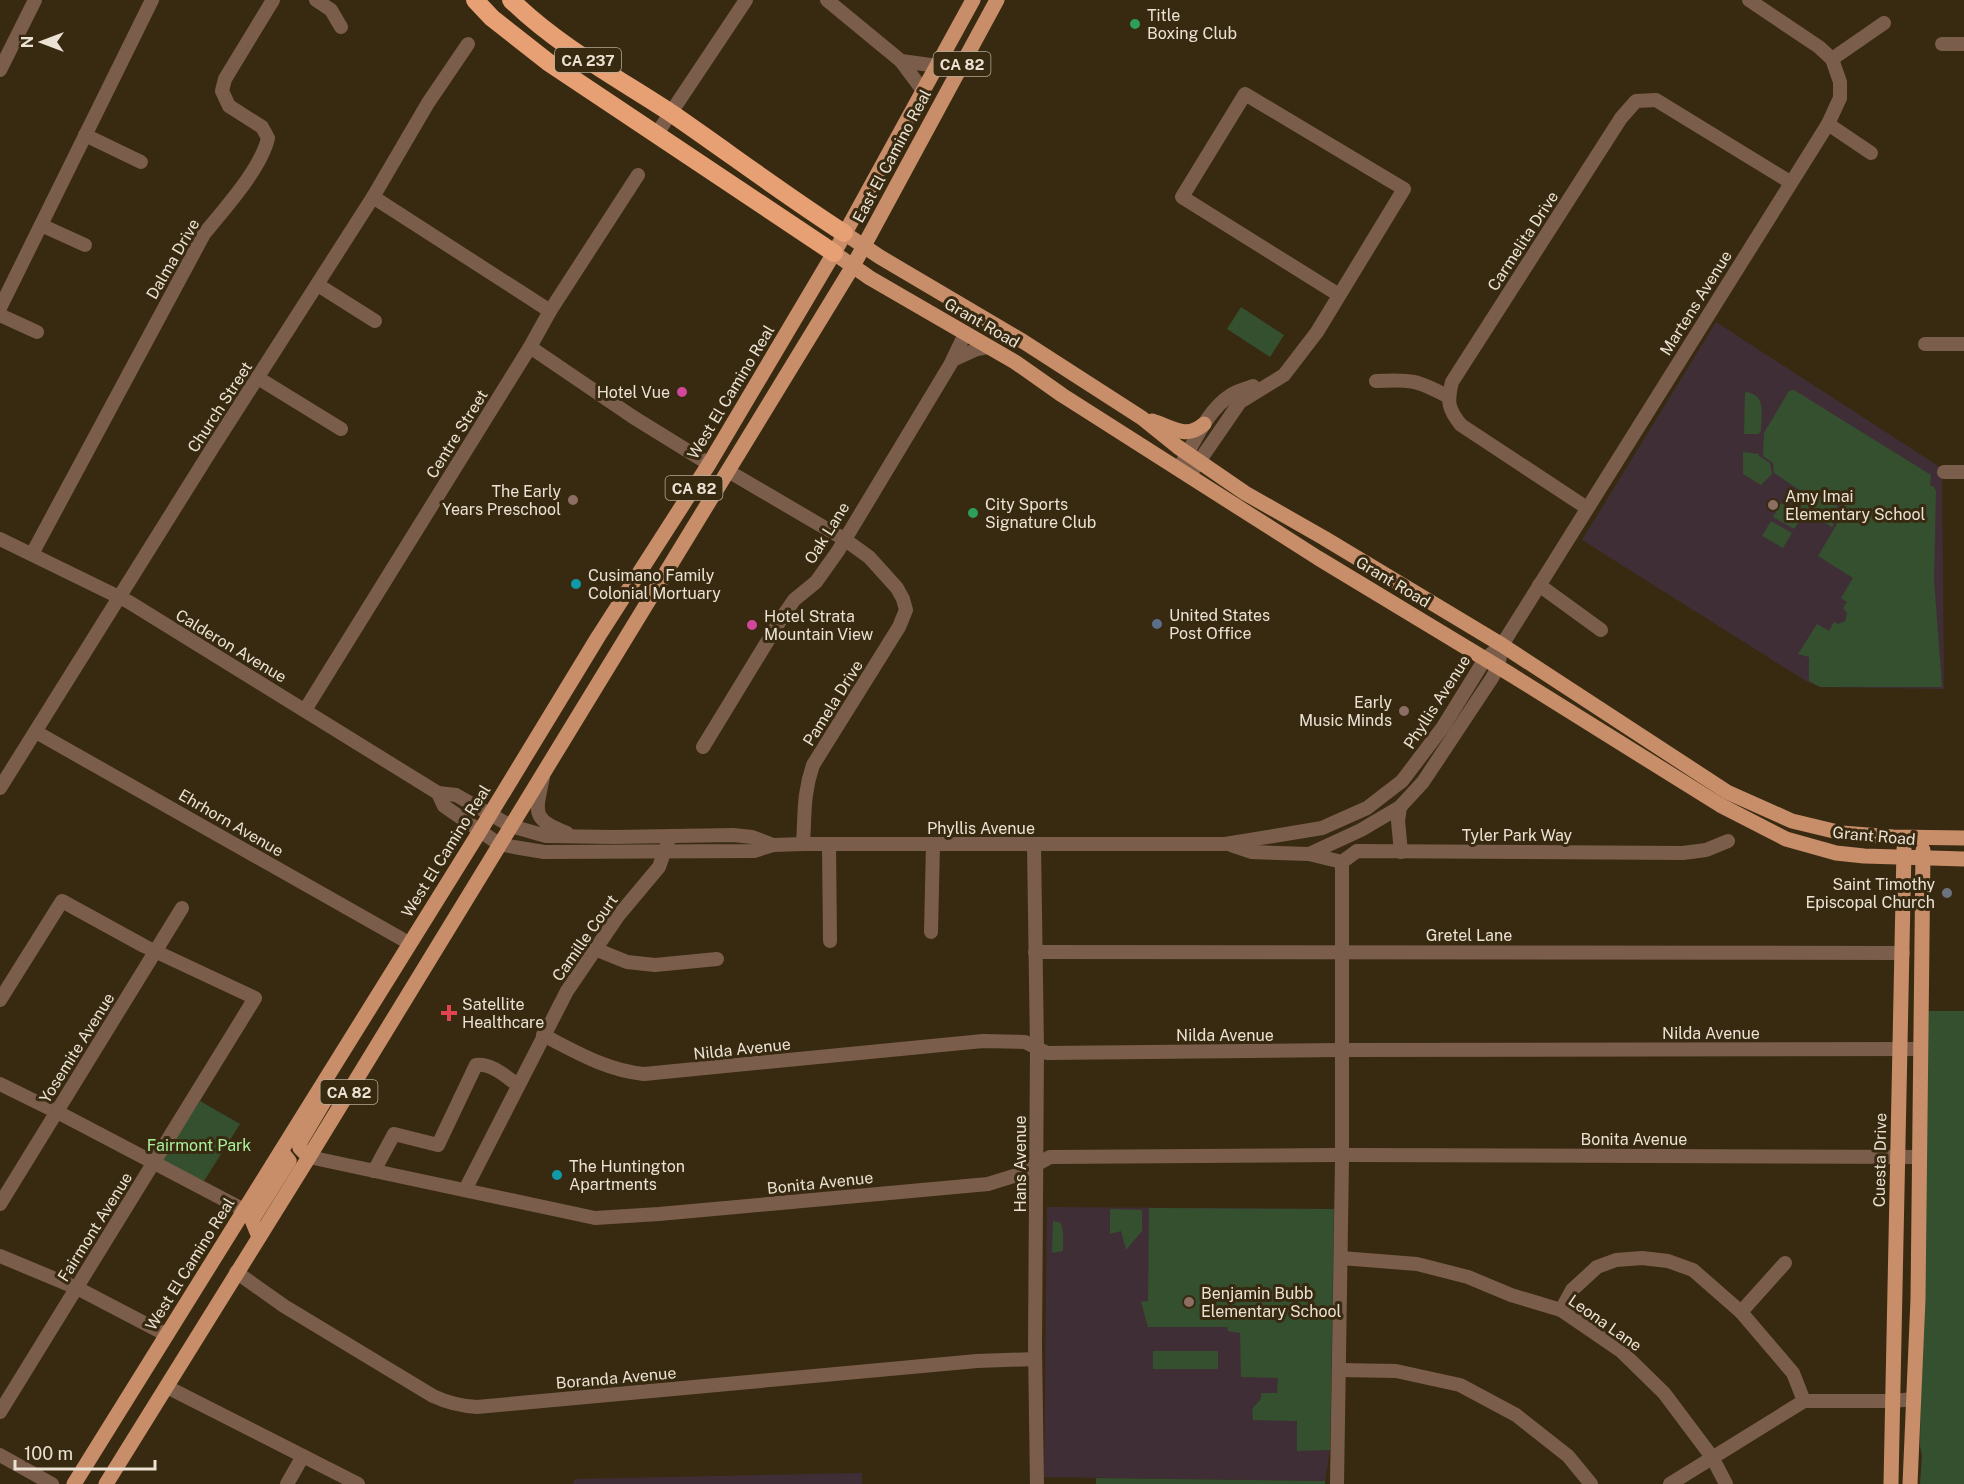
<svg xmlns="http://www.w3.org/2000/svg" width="1964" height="1484" font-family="'Public Sans',sans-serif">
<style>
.education{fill:#402e37}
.green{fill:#34502f}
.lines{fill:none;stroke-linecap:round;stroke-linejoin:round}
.minor{stroke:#7b5d4c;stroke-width:14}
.major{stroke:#c88d69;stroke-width:15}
.highway{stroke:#e79f74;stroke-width:18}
.leisure-dot{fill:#2e9e5b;stroke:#382a11;stroke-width:2}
.hotel-dot{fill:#d1479c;stroke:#382a11;stroke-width:2}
.education-dot{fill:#8d6e63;stroke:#382a11;stroke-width:2}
.culture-dot{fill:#0f9aa8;stroke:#382a11;stroke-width:2}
.service-dot{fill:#5c6f8a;stroke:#382a11;stroke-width:2}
.worship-dot{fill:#6b7280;stroke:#382a11;stroke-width:2}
.health-dot{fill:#e0444e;stroke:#382a11;stroke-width:2}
.labels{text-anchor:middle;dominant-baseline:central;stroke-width:6;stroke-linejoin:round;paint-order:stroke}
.shield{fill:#382a11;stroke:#b5ab99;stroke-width:1.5}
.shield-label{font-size:15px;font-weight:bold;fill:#ebe2d3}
.poi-label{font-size:16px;fill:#ebe2d3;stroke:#382a11;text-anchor:start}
.street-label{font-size:16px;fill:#ebe2d3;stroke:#382a11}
.park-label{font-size:16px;fill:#a9f09c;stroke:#382a11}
</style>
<rect width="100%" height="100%" fill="#382a11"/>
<g class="education">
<path d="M1716 322 1940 467 1942 470 1944 689 1820 687 1806 681 1582 540Z"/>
<path d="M1047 1207 1334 1209 1330 1450 1325 1481 1044 1477Z"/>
<path d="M862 1473V1484H572L575 1479Z"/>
</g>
<g class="green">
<path d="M1241 307 1284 335 1270 357 1227 329Z"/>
<path d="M1794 390 1931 475 1930 486H1933L1936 491 1934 579 1942 687H1820L1809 681V657L1798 654 1817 624 1829 631 1834 622 1838 624 1845 621 1847 613 1843 608 1847 602 1841 598 1853 578 1818 556 1841 517 1845 501 1843 498 1837 499C1829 493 1823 496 1813 495 1800 493 1785 479 1774 473L1773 463 1763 456 1764 433 1789 391Z"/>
<path d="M1745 392C1767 394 1761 414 1761 431L1758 434H1744Z"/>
<path d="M1743 452 1759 454V456L1770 463 1772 474 1761 485 1743 474Z"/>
<path d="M1807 496 1828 497 1837 504 1838 515 1832 527 1800 508Z"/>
<path d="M1781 503 1803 515 1794 529 1773 517Z"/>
<path d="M1771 521 1792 533 1783 548 1762 536Z"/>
<path d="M1927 1011H1964V1484H1920L1922 1456 1920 1446Z"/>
<path d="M200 1101 240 1124 204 1181 162 1160Z"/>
<path d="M1149 1208 1334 1209 1330 1450 1297 1451V1421L1253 1420 1252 1409 1261 1399V1393H1277L1278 1378 1241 1377 1240 1333 1228 1331 1227 1327H1148L1141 1302 1148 1301Z"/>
<path d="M1110 1209 1142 1210V1231L1126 1250 1121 1231 1110 1234Z"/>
<path d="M1053 1221 1061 1223 1063 1232V1251L1052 1253Z"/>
<rect x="1153" y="1351" width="65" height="18"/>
<path d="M1096 1478 1325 1481V1484H1096Z"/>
</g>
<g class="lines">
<g class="minor">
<path d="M316 0 331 10 341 27"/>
<path d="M827 0 901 61 924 92"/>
<path d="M1942 44H1964"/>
<path d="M1832 59 1884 23"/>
<path d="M901 61 938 66"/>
<path d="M0 70 35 0"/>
<path d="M1828 124 1871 153"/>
<path d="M85 135 141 162"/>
<path d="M656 135 746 0"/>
<path d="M373 197 550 311"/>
<path d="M41 225 85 245"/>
<path d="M318 285 375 321"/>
<path d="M0 308 152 0"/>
<path d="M0 315 37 332"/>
<path d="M1925 344H1964"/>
<path d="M530 347 633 417 709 464"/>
<path d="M953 360 977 349 988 347"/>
<path d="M258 378 341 429"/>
<path d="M1376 381C1411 379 1417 380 1449 397"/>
<path d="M1179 468C1194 444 1206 411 1231 395 1237 391 1246 389 1253 386"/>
<path d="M728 471 844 539 869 557 897 588 903 599 906 610 899 627 813 765C803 794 805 814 803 844"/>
<path d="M1944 472H1964"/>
<path d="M1189 476 1240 402 1284 375 1317 332 1404 189 1245 94 1182 197 1339 295"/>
<path d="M1587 508 1461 425C1448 409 1447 402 1452 382L1621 118 1636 101 1656 100 1790 182"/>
<path d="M0 539 129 602 438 793 444 806 499 844 514 847 544 852 754 851 773 845 803 844H1225L1322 828 1367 808 1402 781 1443 727 1485 659 1502 645 1828 124 1840 98V82L1832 59 1819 47 1749 0"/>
<path d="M32 554 204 234C224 209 261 169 268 138L262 127 229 106 222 91 225 79 273 0"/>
<path d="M1539 585 1601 630"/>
<path d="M305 710 530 347 550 311 638 175"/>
<path d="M36 732 409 943"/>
<path d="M703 747 781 619 794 600 816 582 838 551 950 365 965 334"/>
<path d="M543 777C536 812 530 819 567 833"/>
<path d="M0 788 213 447 373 197 428 103 468 44"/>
<path d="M438 793 456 795 511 826 546 836 615 837 733 835 752 837 773 845"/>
<path d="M1400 807 1398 821 1401 852"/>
<path d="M829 844 830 941"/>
<path d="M1034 844 1037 1049 1035 1346 1037 1484"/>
<path d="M1231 845 1252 852 1309 854 1361 830 1400 807 1423 782 1492 678 1498 667 1500 656"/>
<path d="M1309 854 1342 862"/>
<path d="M1342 862 1357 851 1683 853 1706 850 1728 841"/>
<path d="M1342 862V1149"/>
<path d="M931 932 933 844"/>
<path d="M595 949 627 962 655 965 717 959"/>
<path d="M1035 952 1903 953"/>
<path d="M0 1000 62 901 144 946 255 998 0 1412"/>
<path d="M543 1035C576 1052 606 1070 644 1074L983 1041 1025 1042 1047 1053 1342 1050 1920 1049"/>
<path d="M0 1084 65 1116 244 1210"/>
<path d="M1348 1155 1919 1157"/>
<path d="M309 1157 595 1218 659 1214 988 1184 1017 1175 1050 1157 1335 1155"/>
<path d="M374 1171 394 1134 438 1145 476 1065C492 1063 506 1077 518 1085"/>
<path d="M465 1190 567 991 618 916 659 867 670 836"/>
<path d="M0 1204 182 908"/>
<path d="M0 1256 77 1288 167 1335"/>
<path d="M1341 1258 1417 1264 1468 1277 1511 1295 1561 1310 1621 1351 1664 1393 1712 1457 1726 1484"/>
<path d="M236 1272 284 1306 433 1396C448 1403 460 1406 477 1407L977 1361 1035 1359"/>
<path d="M1561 1310 1572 1290 1597 1267 1616 1260 1642 1258 1668 1261 1693 1270 1741 1312 1793 1373 1804 1401"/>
<path d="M1741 1312 1785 1263"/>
<path d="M1339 1370 1396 1371 1460 1385 1516 1415 1568 1456 1591 1484"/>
<path d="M167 1387 358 1484"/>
<path d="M0 1455 52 1484"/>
<path d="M287 1484 303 1456"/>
<path d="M1337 1484 1342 1161"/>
<path d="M1670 1484 1804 1401H1893L1914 1399"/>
</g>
<g class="major">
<path d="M844 233 880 257 1024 342 1142 418 1178 447 1245 493 1324 538 1502 645 1727 792 1792 821 1842 833 1893 837 1964 838"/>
<path d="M834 253 870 278 1015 362 1062 395 1318 558 1510 674 1720 805 1786 839 1836 853 1864 856 1964 859"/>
<path d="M1152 421C1172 427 1186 440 1204 424"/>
<path d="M309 1157 300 1148 299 1144 325 1100"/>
<path d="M259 1237 252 1220 289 1161 281 1151"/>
<path d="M74 1484 480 831 598 637 709 464 834 253 973 0"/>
<path d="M106 1484 309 1157 853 266 997 0"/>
<path d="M1891 1484 1904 849"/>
<path d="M1910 1484 1918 1299 1923 850"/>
</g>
<g class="highway">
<path d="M475 0 492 18 548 62 834 253"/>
<path d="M511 0C558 46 616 77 671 113 729 153 785 195 844 233"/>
</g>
</g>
<g class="leisure-dot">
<circle cx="1135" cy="24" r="6"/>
<circle cx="973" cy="513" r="6"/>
</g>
<g class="hotel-dot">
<circle cx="682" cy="392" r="6"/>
<circle cx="752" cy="625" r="6"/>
</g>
<g class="education-dot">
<circle cx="573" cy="500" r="6"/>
<circle cx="1773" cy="505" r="6"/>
<circle cx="1404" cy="711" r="6"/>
<circle cx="1189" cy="1302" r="6"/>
</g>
<g class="culture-dot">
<circle cx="576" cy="584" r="6"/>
<circle cx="557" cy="1175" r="6"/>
</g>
<circle class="service-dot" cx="1157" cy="624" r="6"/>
<circle class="worship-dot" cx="1947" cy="893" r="6"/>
<path class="health-dot" d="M446 1004h6v6h6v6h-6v6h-6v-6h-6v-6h6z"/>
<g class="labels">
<g class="shield">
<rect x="555" y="48" width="66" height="24" rx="4.5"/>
<rect x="933.5" y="52" width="57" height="24" rx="4.5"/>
<rect x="665.5" y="476" width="57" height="24" rx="4.5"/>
<rect x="320.5" y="1080" width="57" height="24" rx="4.5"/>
</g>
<g class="shield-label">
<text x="588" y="60">CA 237</text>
<text x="962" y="64">CA 82</text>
<text x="694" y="488">CA 82</text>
<text x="349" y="1092">CA 82</text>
</g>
<g class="poi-label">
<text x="1147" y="15">Title<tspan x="1147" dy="18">Boxing Club</tspan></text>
<text x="670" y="392" text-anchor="end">Hotel Vue</text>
<text x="561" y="491" text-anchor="end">The Early<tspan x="561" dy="18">Years Preschool</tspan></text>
<text x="1785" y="496">Amy Imai<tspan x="1785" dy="18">Elementary School</tspan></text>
<text x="985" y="504">City Sports<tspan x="985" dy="18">Signature Club</tspan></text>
<text x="588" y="575">Cusimano Family<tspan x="588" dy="18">Colonial Mortuary</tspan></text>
<text x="1169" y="615">United States<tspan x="1169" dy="18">Post Office</tspan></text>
<text x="764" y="616">Hotel Strata<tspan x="764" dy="18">Mountain View</tspan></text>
<text x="1392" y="702" text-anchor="end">Early<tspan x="1392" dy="18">Music Minds</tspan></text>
<text x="1935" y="884" text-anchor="end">Saint Timothy<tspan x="1935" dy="18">Episcopal Church</tspan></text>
<text x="462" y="1004">Satellite<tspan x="462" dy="18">Healthcare</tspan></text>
<text x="569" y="1166">The Huntington<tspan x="569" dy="18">Apartments</tspan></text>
<text x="1201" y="1293">Benjamin Bubb<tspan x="1201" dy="18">Elementary School</tspan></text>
</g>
<g class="street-label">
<text transform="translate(892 156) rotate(-62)">East El Camino Real</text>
<text transform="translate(1523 241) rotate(-57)">Carmelita Drive</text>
<text transform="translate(173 259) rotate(-60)">Dalma Drive</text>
<text transform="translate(1696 303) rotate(-58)">Martens Avenue</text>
<text transform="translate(982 323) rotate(30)">Grant Road</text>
<text transform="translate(731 392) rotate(-59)">West El Camino Real</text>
<text transform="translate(220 407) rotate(-57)">Church Street</text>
<text transform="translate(457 434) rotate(-58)">Centre Street</text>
<text transform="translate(827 533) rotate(-58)">Oak Lane</text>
<text transform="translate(1393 582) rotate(31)">Grant Road</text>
<text transform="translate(231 646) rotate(31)">Calderon Avenue</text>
<text transform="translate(1437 702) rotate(-57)">Phyllis Avenue</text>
<text transform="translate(833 703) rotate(-58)">Pamela Drive</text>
<text transform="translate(231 823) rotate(30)">Ehrhorn Avenue</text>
<text x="981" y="828">Phyllis Avenue</text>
<text x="1517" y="835">Tyler Park Way</text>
<text transform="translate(1874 836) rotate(5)">Grant Road</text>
<text transform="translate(446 851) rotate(-58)">West El Camino Real</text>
<text x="1469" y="935">Gretel Lane</text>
<text transform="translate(585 938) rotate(-55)">Camille Court</text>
<text x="1711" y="1033">Nilda Avenue</text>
<text x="1225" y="1035">Nilda Avenue</text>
<text transform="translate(77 1048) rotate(-58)">Yosemite Avenue</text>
<text transform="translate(742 1049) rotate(-6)">Nilda Avenue</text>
<text x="1634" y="1139">Bonita Avenue</text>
<text transform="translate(1880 1160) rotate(-89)">Cuesta Drive</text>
<text transform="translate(1020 1164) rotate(-90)">Hans Avenue</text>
<text transform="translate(820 1183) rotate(-6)">Bonita Avenue</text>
<text transform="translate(95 1227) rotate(-58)">Fairmont Avenue</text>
<text transform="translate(190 1264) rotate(-58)">West El Camino Real</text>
<text transform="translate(1605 1323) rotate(35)">Leona Lane</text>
<text transform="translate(616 1378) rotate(-5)">Boranda Avenue</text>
</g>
<g class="park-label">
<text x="199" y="1145">Fairmont Park</text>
</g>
</g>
<g transform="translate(42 42) rotate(270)" stroke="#382a11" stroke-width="4.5" paint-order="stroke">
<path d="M0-4.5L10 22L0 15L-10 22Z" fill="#ebe2d3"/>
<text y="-9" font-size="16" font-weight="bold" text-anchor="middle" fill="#ebe2d3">N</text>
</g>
<path d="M15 1460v9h140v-9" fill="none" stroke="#ebe2d3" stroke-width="3"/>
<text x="24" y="1460" font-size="18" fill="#ebe2d3" stroke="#382a11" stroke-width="4.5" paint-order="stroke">100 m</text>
</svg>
